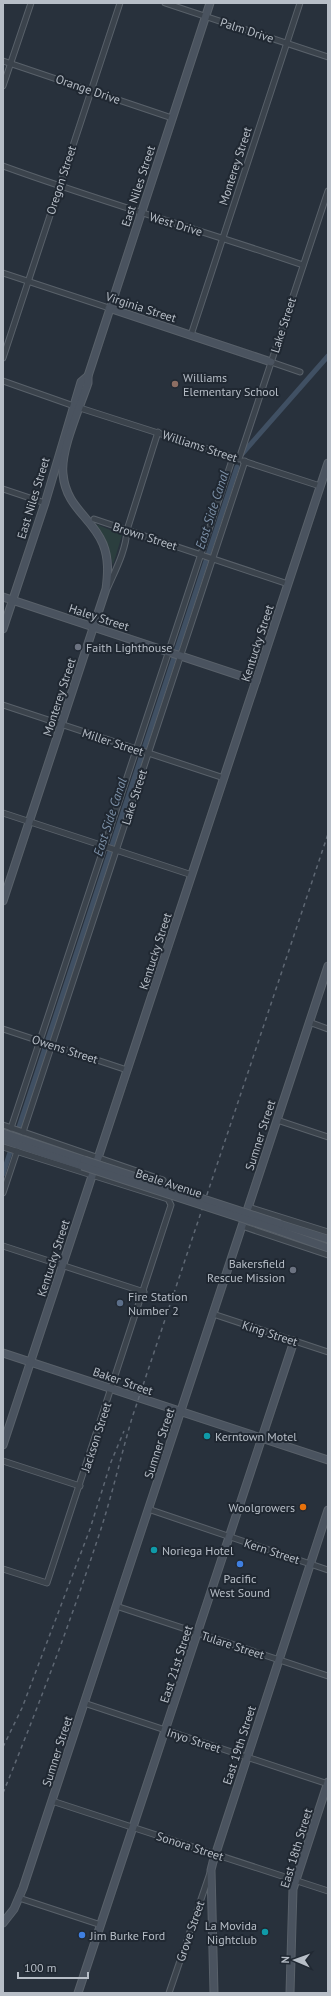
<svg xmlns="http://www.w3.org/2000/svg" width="331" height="1996" font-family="'PT Sans',sans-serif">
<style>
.green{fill:#2b3e3e}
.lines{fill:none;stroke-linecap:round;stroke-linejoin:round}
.canal{stroke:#405063;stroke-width:5}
.street-casing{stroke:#59616a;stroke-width:7}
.secondary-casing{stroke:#59616a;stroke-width:9}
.street{stroke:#3b434c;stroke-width:5}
.secondary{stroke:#4a535f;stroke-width:7}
.rail{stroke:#5e6773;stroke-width:1.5;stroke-dasharray:4 4;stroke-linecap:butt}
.secondary-bridge-casing{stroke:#59616a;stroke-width:9;stroke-linecap:butt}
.secondary-bridge{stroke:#4a535f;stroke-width:7}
.education-dot{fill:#8d6e63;stroke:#202832;stroke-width:1.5}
.worship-dot{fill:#6b7280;stroke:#202832;stroke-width:1.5}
.service-dot{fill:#5c6f8a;stroke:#202832;stroke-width:1.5}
.culture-dot{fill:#0f9aa8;stroke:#202832;stroke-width:1.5}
.food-dot{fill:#e8710a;stroke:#202832;stroke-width:1.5}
.shop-dot{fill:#3f7fe0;stroke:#202832;stroke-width:1.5}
.labels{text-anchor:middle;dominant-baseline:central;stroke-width:4;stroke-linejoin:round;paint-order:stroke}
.street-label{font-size:12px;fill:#b7bec7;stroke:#202832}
.poi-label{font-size:12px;fill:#b7bec7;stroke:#202832;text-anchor:start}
.water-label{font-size:13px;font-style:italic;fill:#7c90a7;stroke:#202832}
</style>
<rect width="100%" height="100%" fill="#28313c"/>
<path class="green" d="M96 524 122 535 113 565 108 545Z"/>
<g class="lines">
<g class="canal">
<path d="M242 454 328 356"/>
<path d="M17 1133 237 467"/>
<path d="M3 1174 12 1146"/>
</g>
<g class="street-casing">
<g id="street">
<path d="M165 3 328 57"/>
<path d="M3 61 172 118"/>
<path d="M3 86 31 3"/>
<path d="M3 166C102 202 204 231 303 265"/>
<path d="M3 273 109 308"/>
<path d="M191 335 300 3"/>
<path d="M3 358 120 3"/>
<path d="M271 362 300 372"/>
<path d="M3 381 74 406"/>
<path d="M80 408 236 458"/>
<path d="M239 459 328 191"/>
<path d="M243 461 320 486"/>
<path d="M3 489 45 503"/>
<path d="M94 519 288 584"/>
<path d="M108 587C116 569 126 550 127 530L158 432"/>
<path d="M3 705 224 778"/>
<path d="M3 813 192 875"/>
<path d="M309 1022 328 1029"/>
<path d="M3 1029 127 1070"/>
<path d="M277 1120 328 1137"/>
<path d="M3 1125 163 1180 160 1188"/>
<path d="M11 1128 233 457"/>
<path d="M23 1132 245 461"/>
<path d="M3 1147 168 1199 171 1205 47 1583 3 1569"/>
<path d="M3 1193 17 1151"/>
<path d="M248 1207 328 1232"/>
<path d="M242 1226 328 1255"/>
<path d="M3 1246 144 1292"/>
<path d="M213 1314 328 1352"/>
<path d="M3 1461 80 1486"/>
<path d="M148 1509 328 1570"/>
<path d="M116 1606 328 1676"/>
<path d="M84 1703 328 1784"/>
<path d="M52 1801 328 1891"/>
<path d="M19 1898 101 1925"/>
<path d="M169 1993 210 1873"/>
</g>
</g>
<g class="secondary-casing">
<g id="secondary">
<path d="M109 308 271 362"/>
<path d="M3 597 256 681"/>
<path d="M3 629 45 503 81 382 88 376"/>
<path d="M3 901 106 589C108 574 109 559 103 544 92 517 66 508 63 474 60 451 80 407 88 383V376L210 3"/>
<path d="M3 1133 84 1160"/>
<path d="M3 1140 82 1166"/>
<path d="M280 1224 328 1239"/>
<path d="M278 1230 328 1248"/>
<path d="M3 1353 328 1460"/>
<path d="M3 1445 328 463"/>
<path d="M3 1923 14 1909 23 1888 328 966"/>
<path d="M78 1993 294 1341"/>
<path d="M214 1993 211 1870 213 1862 328 1510"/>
<path d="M290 1993 293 1889 328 1782"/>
</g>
</g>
<use href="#street" class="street"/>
<use href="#secondary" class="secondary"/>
<g class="rail">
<path d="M3 1747 22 1708 90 1529 111 1462 124 1431"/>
<path d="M3 1793C37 1710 69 1626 97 1541 111 1500 120 1459 132 1418L328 834"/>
</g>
<g class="secondary-bridge-casing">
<g id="secondary-bridge">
<path d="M84 1160 280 1224"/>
<path d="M82 1166 278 1230"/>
</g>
</g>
<use href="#secondary-bridge" class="secondary-bridge"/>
</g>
<circle class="education-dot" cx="175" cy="384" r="4"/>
<g class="worship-dot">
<circle cx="78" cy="647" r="4"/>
<circle cx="293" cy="1270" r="4"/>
</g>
<circle class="service-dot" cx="120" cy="1303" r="4"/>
<g class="culture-dot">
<circle cx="207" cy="1436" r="4"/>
<circle cx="154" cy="1550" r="4"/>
<circle cx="265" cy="1932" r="4"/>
</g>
<circle class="food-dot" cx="303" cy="1507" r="4"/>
<g class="shop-dot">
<circle cx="240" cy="1564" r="4"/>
<circle cx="82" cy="1935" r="4"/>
</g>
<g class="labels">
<g class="street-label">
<text transform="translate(247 30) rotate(18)">Palm Drive</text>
<text transform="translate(88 89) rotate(19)">Orange Drive</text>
<text transform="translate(235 166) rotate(-72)">Monterey Street</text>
<text transform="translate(61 180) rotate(-72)">Oregon Street</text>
<text transform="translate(138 186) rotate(-72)">East Niles Street</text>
<text transform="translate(176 224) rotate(17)">West Drive</text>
<text transform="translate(141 307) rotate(18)">Virginia Street</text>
<text transform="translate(283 325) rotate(-72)">Lake Street</text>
<text transform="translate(200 446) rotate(18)">Williams Street</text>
<text transform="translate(33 498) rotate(-73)">East Niles Street</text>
<text transform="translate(145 536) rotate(18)">Brown Street</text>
<text transform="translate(99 617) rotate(18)">Haley Street</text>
<text transform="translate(257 643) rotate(-72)">Kentucky Street</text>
<text transform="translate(59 697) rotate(-72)">Monterey Street</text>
<text transform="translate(113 742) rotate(18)">Miller Street</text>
<text transform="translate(134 797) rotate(-72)">Lake Street</text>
<text transform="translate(155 951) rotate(-72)">Kentucky Street</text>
<text transform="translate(65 1049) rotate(18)">Owens Street</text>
<text transform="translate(260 1135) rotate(-72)">Sumner Street</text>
<text transform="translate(169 1183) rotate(18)">Beale Avenue</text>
<text transform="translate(53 1258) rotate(-72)">Kentucky Street</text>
<text transform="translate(270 1333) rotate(18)">King Street</text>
<text transform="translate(123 1381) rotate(19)">Baker Street</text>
<text transform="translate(96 1437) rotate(-72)">Jackson Street</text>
<text transform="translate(159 1443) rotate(-72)">Sumner Street</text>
<text transform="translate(272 1551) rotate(18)">Kern Street</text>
<text transform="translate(233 1645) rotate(18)">Tulare Street</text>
<text transform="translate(176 1664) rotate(-72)">East 21st Street</text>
<text transform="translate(194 1740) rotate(18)">Inyo Street</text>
<text transform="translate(239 1745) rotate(-72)">East 19th Street</text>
<text transform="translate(57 1751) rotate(-72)">Sumner Street</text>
<text transform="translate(190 1846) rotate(18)">Sonora Street</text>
<text transform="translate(296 1848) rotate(-73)">East 18th Street</text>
<text transform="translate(190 1931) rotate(-71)">Grove Street</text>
</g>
<g class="poi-label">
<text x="183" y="377">Williams<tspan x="183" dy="14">Elementary School</tspan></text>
<text x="86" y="647">Faith Lighthouse</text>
<text x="285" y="1263" text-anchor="end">Bakersfield<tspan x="285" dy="14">Rescue Mission</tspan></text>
<text x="128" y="1296">Fire Station<tspan x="128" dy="14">Number 2</tspan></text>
<text x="215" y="1436">Kerntown Motel</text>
<text x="295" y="1507" text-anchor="end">Woolgrowers</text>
<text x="162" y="1550">Noriega Hotel</text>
<text x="240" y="1578" text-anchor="middle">Pacific<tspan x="240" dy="14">West Sound</tspan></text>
<text x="257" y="1925" text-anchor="end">La Movida<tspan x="257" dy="14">Nightclub</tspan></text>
<text x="90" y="1935">Jim Burke Ford</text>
</g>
<g class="water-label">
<text transform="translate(212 510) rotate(-72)">East Side Canal</text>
<text transform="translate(110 817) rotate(-72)">East Side Canal</text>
</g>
</g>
<rect width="331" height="1996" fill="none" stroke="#b7bec7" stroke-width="8"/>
<g transform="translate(295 1960) rotate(272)" stroke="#202832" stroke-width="3" paint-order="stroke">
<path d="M0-3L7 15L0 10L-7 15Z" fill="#b7bec7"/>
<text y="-6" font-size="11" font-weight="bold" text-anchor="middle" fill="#b7bec7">N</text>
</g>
<path d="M18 1972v6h70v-6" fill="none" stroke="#b7bec7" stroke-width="2"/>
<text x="24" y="1972" font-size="12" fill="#b7bec7" stroke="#202832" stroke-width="3" paint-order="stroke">100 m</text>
</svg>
